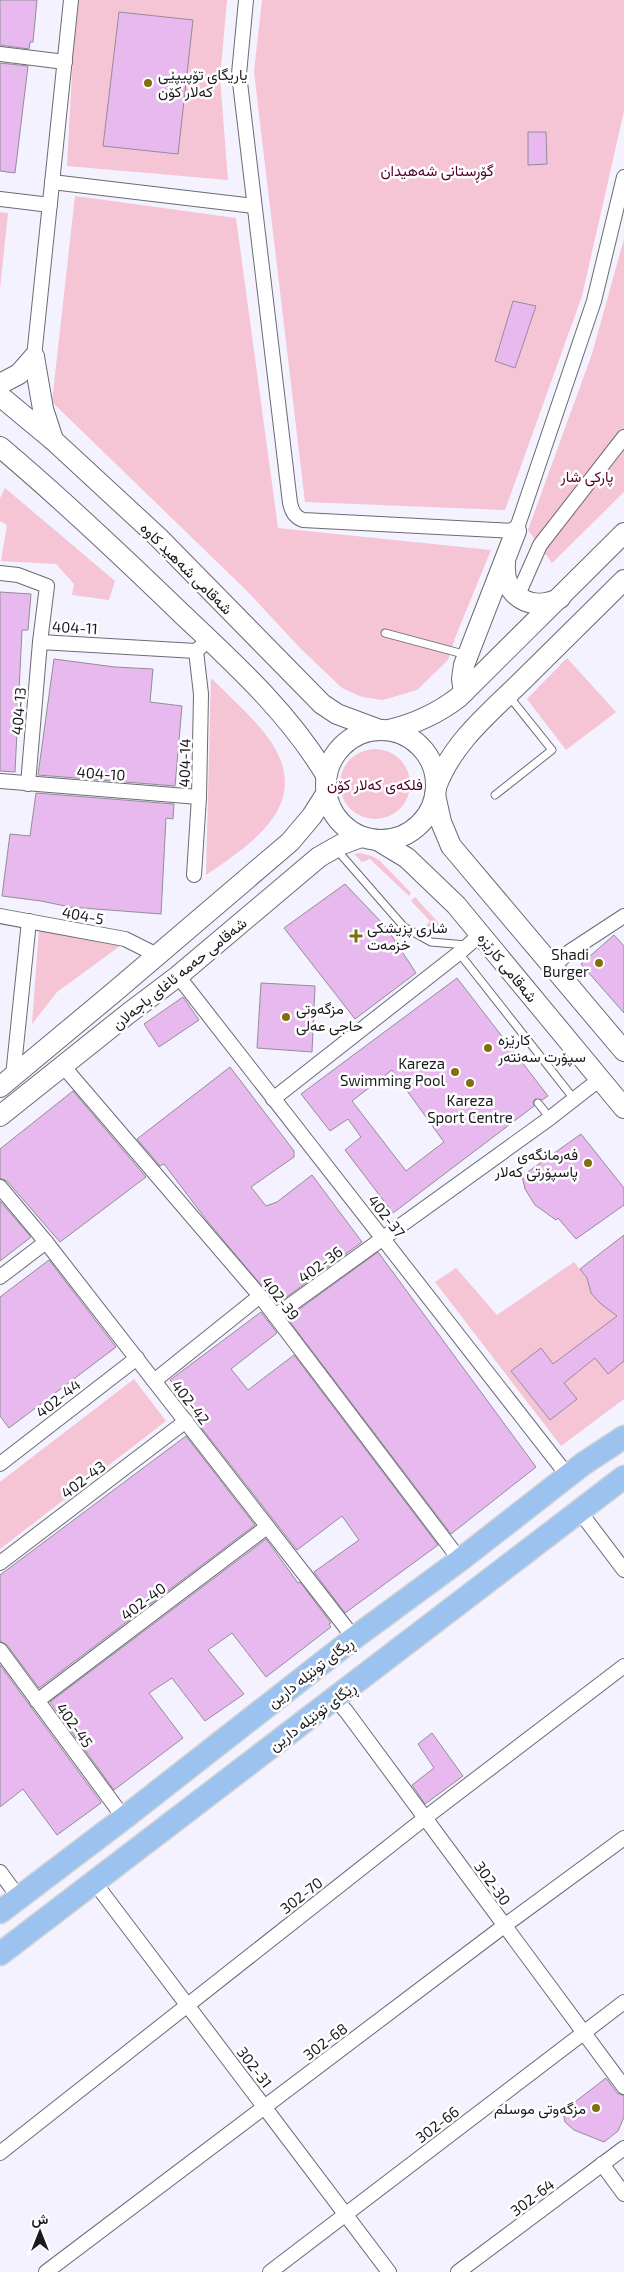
<svg xmlns="http://www.w3.org/2000/svg" width="624" height="2272" font-family="'Exo 2',Vazirmatn,sans-serif">
<style>
.green{fill:#f5c4d5}
.building{fill:#e7b9ef;stroke:#948d95;fill-rule:evenodd}
.lines{fill:none;stroke-linecap:round;stroke-linejoin:round}
.lane-casing{stroke:#6b6b75;stroke-width:9}
.street-casing{stroke:#6b6b75;stroke-width:16}
.secondary-casing{stroke:#6b6b75;stroke-width:22}
.primary-casing{stroke:#d1d1d2;stroke-width:25}
.lane{stroke:#fff;stroke-width:7}
.street{stroke:#fff;stroke-width:14}
.secondary{stroke:#fff;stroke-width:20}
.primary{stroke:#9cc3ef;stroke-width:22}
.poi-dot{fill:#806f0e;stroke:#fff;stroke-width:2}
.labels{text-anchor:middle;dominant-baseline:central;stroke-width:5;stroke-linejoin:round;paint-order:stroke}
.poi-label{font-size:15px;fill:#1b1b1f;stroke:#fff;text-anchor:start}
.park-label{font-size:15px;fill:#52002c;stroke:#fff}
.street-label{font-size:15px;fill:#1b1b1f;stroke:#fff}
</style>
<rect width="100%" height="100%" fill="#f3f2fe"/>
<g class="green">
<path d="M76 0H227L220 78 228 180 67 166Z"/>
<path d="M262 0H624V111L582 296 505 510 305 502 254 72Z"/>
<path d="M75 196 236 218 278 528 491 550 455 638 448 660 417 690 383 700 362 697 342 688 300 648 247 591 52 402Z"/>
<path d="M0 212 8 213 0 289Z"/>
<path d="M624 239V492L552 563 528 530 592 354Z"/>
<path d="M5 488 115 581 109 600 72 595 74 584 56 564 1 561 7 525 0 521V498Z"/>
<path d="M567 658 616 712 566 750 527 699Z"/>
<path d="M211 678C230 697 253 717 269 739 314 803 254 842 206 875Z"/>
<circle cx="375" cy="784" r="35"/>
<path d="M360 853 372 856 379 860 411 893 409 896 370 859 362 862 354 854Z"/>
<path d="M415 897 445 930 442 932 426 926 430 921 411 901Z"/>
<path d="M39 928 131 938 57 992 32 1024Z"/>
<path d="M574 1262 587 1278 591 1293 599 1302 610 1310 624 1311 553 1364 541 1348 511 1371 550 1420 577 1399 564 1383 595 1358 624 1361V1399L561 1446 435 1282 456 1268 497 1315Z"/>
<path d="M134 1379 166 1421 0 1549V1482Z"/>
</g>
<g class="building">
<path d="M0 0H37L33 42H30L29 49 0 45Z"/>
<path d="M119 12 193 20 178 154 103 146Z"/>
<path d="M0 63 28 66 15 173 0 171Z"/>
<path d="M528 132H546L547 164 528 165Z"/>
<path d="M513 301 536 306 515 368 495 361Z"/>
<path d="M0 592 31 594 28 630H22L15 772 0 771Z"/>
<path d="M54 659 115 667 153 669 150 702 182 706 175 786 38 775Z"/>
<path d="M36 793 174 804 173 819 166 818 161 914 70 907 41 901 2 896 10 834 30 836Z"/>
<path d="M345 884 386 927 416 973 355 1019 284 928Z"/>
<path d="M614 935 624 946V1013L581 964Z"/>
<path d="M457 978 548 1096 542 1100 535 1099 533 1102 534 1106 393 1213 345 1150 361 1137 348 1119 330 1131 301 1094ZM392 1070 444 1142 406 1171 352 1101Z"/>
<path d="M261 983 315 986 312 1052 257 1048Z"/>
<path d="M183 997 199 1020 159 1047 144 1024Z"/>
<path d="M230 1067 294 1151V1157L251 1187 266 1206 277 1202 312 1175 362 1242 277 1304 208 1222 164 1164 160 1166 137 1139Z"/>
<path d="M73 1091 146 1177 60 1242 7 1181 0 1178V1149Z"/>
<path d="M581 1134 624 1188V1205L576 1239 558 1218 556 1220 535 1205 525 1189 522 1176Z"/>
<path d="M0 1201 31 1237 0 1261Z"/>
<path d="M624 1235V1361L608 1374 595 1358 564 1383 577 1399 550 1420 511 1371 541 1348 553 1364 617 1316 600 1303 591 1293 587 1278 580 1269Z"/>
<path d="M378 1252 536 1467 451 1534 287 1318Z"/>
<path d="M49 1260 116 1347 9 1428 0 1416V1297Z"/>
<path d="M261 1312 277 1333 231 1369 248 1390 294 1355 438 1545 345 1613 314 1572 359 1540 342 1516 297 1550 200 1426 204 1423 170 1380Z"/>
<path d="M186 1436 255 1525 39 1688 7 1645 0 1641V1575Z"/>
<path d="M266 1539 298 1583 300 1582 331 1623 329 1624 331 1627 266 1677 232 1633 208 1650 244 1694 205 1721 172 1678 149 1693 183 1738 114 1790 50 1702Z"/>
<path d="M0 1665 100 1801 101 1803 57 1835 23 1789 0 1807Z"/>
<path d="M432 1733 463 1776 425 1804 412 1785 434 1768 418 1744Z"/>
<path d="M606 2078 617 2093 624 2096V2117L618 2131 604 2142 574 2130 565 2122 564 2117 571 2105Z"/>
</g>
<g class="lines">
<g class="lane-casing">
<g id="lane">
<path d="M385 633 467 655"/>
<path d="M495 795 552 750 508 695"/>
<path d="M336 849 404 927 431 942 466 945"/>
<path d="M459 953 574 1099"/>
<path d="M538 1103 550 1118"/>
</g>
</g>
<g class="street-casing">
<g id="street">
<path d="M246 0 239 74 290 503C292 512 295 517 303 520L516 531 594 301 624 177"/>
<path d="M0 54 65 62"/>
<path d="M52 182 254 206"/>
<path d="M0 199 50 205"/>
<path d="M34 357 71 0"/>
<path d="M0 573 18 575 47 586 40 642 28 784"/>
<path d="M517 597 540 545 624 437"/>
<path d="M40 642 196 651 204 644"/>
<path d="M0 781 199 797"/>
<path d="M194 875 199 797 201 694 196 651"/>
<path d="M0 916 125 939 157 955"/>
<path d="M553 967 569 952 624 916"/>
<path d="M178 976 568 1476"/>
<path d="M63 1066 260 1296 460 1560"/>
<path d="M13 1076 29 921"/>
<path d="M273 1099 459 953 481 934"/>
<path d="M0 1187 46 1242 354 1638"/>
<path d="M0 1277 46 1242"/>
<path d="M275 1316 550 1118 600 1079"/>
<path d="M154 1381 260 1296"/>
<path d="M0 1464 137 1358"/>
<path d="M580 1512 624 1570"/>
<path d="M0 1563 186 1421"/>
<path d="M0 1650 124 1818"/>
<path d="M335 1699 346 1711 624 2087"/>
<path d="M37 1701 267 1527"/>
<path d="M0 1872 19 1898"/>
<path d="M95 1883 389 2272"/>
<path d="M0 2153 425 1818 624 1666"/>
<path d="M602 2164 624 2194"/>
<path d="M46 2272 504 1926 624 1838"/>
<path d="M270 2272 624 2002"/>
<path d="M458 2272 624 2148"/>
</g>
</g>
<g class="secondary-casing">
<g id="secondary">
<path d="M34 357 43 409 53 440"/>
<path d="M0 384 19 374 34 357"/>
<path d="M0 396 53 440 158 537 322 704 337 714 380 730"/>
<path d="M0 447C63 500 123 557 182 614 234 663 289 713 326 775"/>
<path d="M505 563C502 596 532 613 560 598"/>
<path d="M464 692 462 679 464 665 516 531"/>
<circle cx="381" cy="785" r="55"/>
<path d="M389 730C415 724 437 714 459 697L624 533"/>
<path d="M436 787C453 741 492 711 525 678 558 645 591 613 624 580"/>
<path d="M435 795 441 822 451 846 624 1051"/>
<path d="M379 841 407 858 456 905 624 1108"/>
<path d="M0 1087 113 993 290 842 312 816 326 794"/>
<path d="M0 1116 129 1013 178 976 319 857 342 844 361 837"/>
</g>
</g>
<g class="primary-casing">
<g id="primary">
<path d="M0 1912 124 1818 354 1638 460 1560 583 1464 624 1437"/>
<path d="M0 1954 624 1477"/>
</g>
</g>
<use href="#lane" class="lane"/>
<use href="#street" class="street"/>
<use href="#secondary" class="secondary"/>
<use href="#primary" class="primary"/>
</g>
<g class="poi-dot">
<circle cx="148" cy="83" r="5"/>
<path d="M353.5 928.5h5v5h5v5h-5v5h-5v-5h-5v-5h5z"/>
<circle cx="599" cy="963" r="5"/>
<circle cx="286" cy="1017" r="5"/>
<circle cx="488" cy="1048" r="5"/>
<circle cx="455" cy="1072" r="5"/>
<circle cx="470" cy="1083" r="5"/>
<circle cx="588" cy="1163" r="5"/>
<circle cx="596" cy="2108" r="5"/>
</g>
<g class="labels">
<g class="poi-label">
<text x="158" y="74">یاریگای تۆپیپێی<tspan x="158" dy="17">کەلار کۆن</tspan></text>
<text x="367" y="927">شاری پزیشکی<tspan x="367" dy="17">خزمەت</tspan></text>
<text x="589" y="954" text-anchor="end">Shadi<tspan x="589" dy="17">Burger</tspan></text>
<text x="296" y="1008">مزگەوتی<tspan x="296" dy="17">حاجی عەلی</tspan></text>
<text x="498" y="1039">کارێزە<tspan x="498" dy="17">سپۆرت سەنتەر</tspan></text>
<text x="445" y="1063" text-anchor="end">Kareza<tspan x="445" dy="17">Swimming Pool</tspan></text>
<text x="470" y="1100" text-anchor="middle">Kareza<tspan x="470" dy="17">Sport Centre</tspan></text>
<text x="578" y="1154" text-anchor="end">فەرمانگەی<tspan x="578" dy="17">پاسپۆرتی کەلار</tspan></text>
<text x="586" y="2108" text-anchor="end">مزگەوتی موسلم</text>
</g>
<g class="park-label">
<text x="437" y="170">گۆڕستانی شەهیدان</text>
<text x="587" y="476">پارکی شار</text>
<text x="375" y="784">فلکەی کەلار کۆن</text>
</g>
<g class="street-label">
<text transform="translate(187 568) rotate(45)">شەقامی شەهید کاوە</text>
<text transform="translate(75 627) rotate(3)">404-11</text>
<text transform="translate(18 711) rotate(-85)">404-13</text>
<text transform="translate(184 763) rotate(-89)">404-14</text>
<text transform="translate(101 773) rotate(4)">404-10</text>
<text transform="translate(83 915) rotate(10)">404-5</text>
<text transform="translate(508 967) rotate(51)">شەقامی کارێزە</text>
<text transform="translate(179 973) rotate(-39)">شەقامی حەمە ئاغای باجەلان</text>
<text transform="translate(387 1216) rotate(52)">402-37</text>
<text transform="translate(320 1264) rotate(-36)">402-36</text>
<text transform="translate(281 1298) rotate(52)">402-39</text>
<text transform="translate(58 1398) rotate(-38)">402-44</text>
<text transform="translate(191 1402) rotate(52)">402-42</text>
<text transform="translate(83 1479) rotate(-37)">402-43</text>
<text transform="translate(143 1601) rotate(-37)">402-40</text>
<text transform="translate(310 1672) rotate(-38)">ڕیگای تونێلە دارین</text>
<text transform="translate(312 1716) rotate(-37)">ڕێگای تونێلە دارین</text>
<text transform="translate(75 1725) rotate(54)">402-45</text>
<text transform="translate(493 1883) rotate(54)">302-30</text>
<text transform="translate(301 1895) rotate(-38)">302-70</text>
<text transform="translate(325 2041) rotate(-37)">302-68</text>
<text transform="translate(255 2067) rotate(53)">302-31</text>
<text transform="translate(437 2124) rotate(-37)">302-66</text>
<text transform="translate(532 2197) rotate(-37)">302-64</text>
</g>
</g>
<g transform="translate(40 2232)" stroke="#ffffff" stroke-width="4" paint-order="stroke">
<path d="M0-4L9 19L0 12L-9 19Z" fill="#1b1b1f"/>
<text y="-8" font-size="14" font-weight="bold" text-anchor="middle" fill="#1b1b1f">ش</text>
</g>
</svg>
